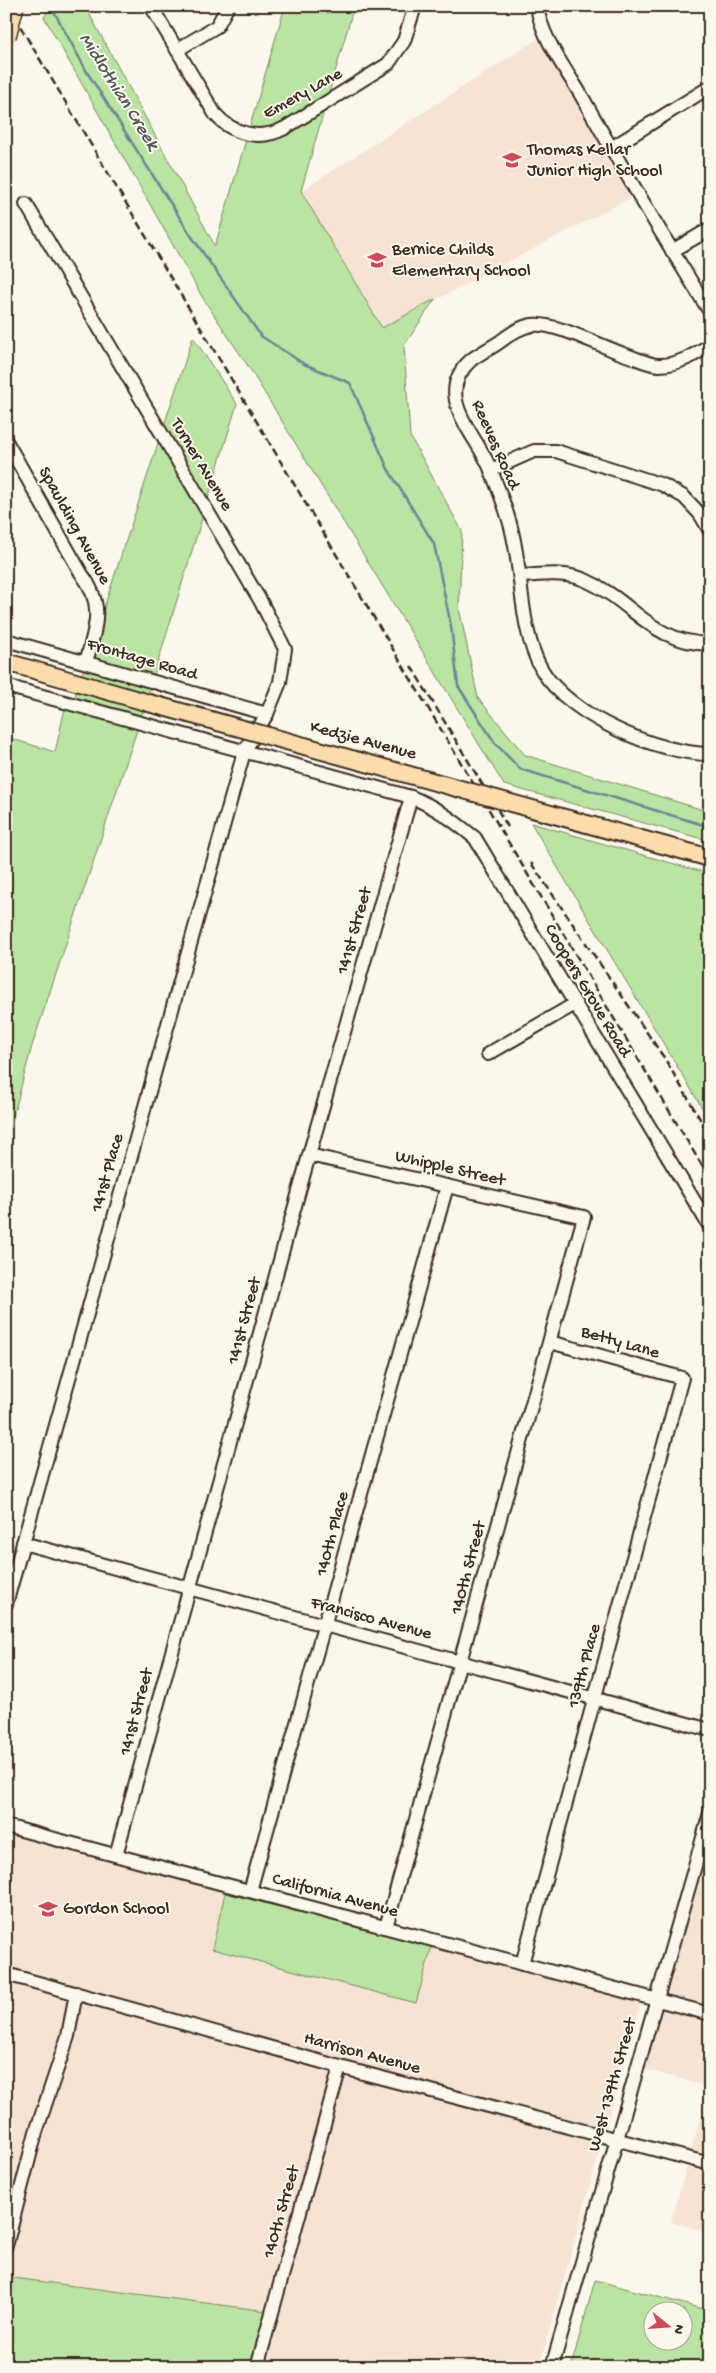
<svg xmlns="http://www.w3.org/2000/svg" width="716" height="2373" font-family="'Gochi Hand',sans-serif">
<style>
.built{fill:#f6e3d4}
.green{fill:#b9e4a2;stroke:#7a8760;fill-rule:evenodd}
.lines{fill:none;stroke-linecap:round;stroke-linejoin:round}
.stream{stroke:#6b8698;stroke-width:2.5}
.minor-casing{stroke:#3b2a1e;stroke-width:16}
.major-casing{stroke:#3b2a1e;stroke-width:20}
.minor{stroke:#fbf7ec;stroke-width:12}
.major{stroke:#fbddab;stroke-width:16}
.rail{stroke:#3b2a1e;stroke-width:2.5;stroke-dasharray:8 4;stroke-linecap:butt}
.major-bridge-casing{stroke:#3b2a1e;stroke-width:20;stroke-linecap:butt}
.highway-bridge-casing{stroke:#3b2a1e;stroke-width:22;stroke-linecap:butt}
.major-bridge{stroke:#fbddab;stroke-width:16}
.highway-bridge{stroke:#fbddab;stroke-width:19}
.labels{text-anchor:middle;dominant-baseline:central;stroke-width:4;stroke-linejoin:round;paint-order:stroke}
.street-label{font-size:18px;fill:#3b2a1e;stroke:#fbf7ec}
.poi-label{font-size:18px;fill:#3b2a1e;stroke:#fbf7ec;text-anchor:start}
.water-label{font-size:19px;font-style:italic;fill:#53585b;stroke:#fbf7ec}
</style>
<rect width="100%" height="100%" fill="#fbf7ec"/>
<filter id="ink" filterUnits="userSpaceOnUse"><feTurbulence type="fractalNoise" baseFrequency=".02" numOctaves="2"/><feDisplacementMap in="SourceGraphic" scale="10" xChannelSelector="R" yChannelSelector="G"/><feConvolveMatrix kernelMatrix="1 2 1 2 8 2 1 2 1" color-interpolation-filters="sRGB"/></filter>
<g filter="url(#ink)">
<g class="built">
<path d="M539 38 630 198 383 328 301 191Z"/>
<path d="M6 1826 227 1885 212 1949 416 2003 434 1940 643 1996 539 2367H252L267 2311 6 2277Z"/>
<path d="M710 1841V2233L671 2222 709 2087 644 2069Z"/>
</g>
<g class="green">
<path d="M52 6H85L215 246 285 6H354L301 191 382 328 435 299 404 346 410 436 462 531 459 608 478 698 525 755 710 812V841L504 785 250 369 204 300 44 17Z"/>
<path d="M193 337 237 404 139 724 32 1046 6 1143V737L55 752 66 704 72 705Z"/>
<path d="M531 823 710 874V1121Z"/>
<path d="M225 1893 432 1946 416 2003 212 1949Z"/>
<path d="M6 2277 267 2311 252 2367H6Z"/>
<path d="M595 2280 710 2311V2367H571ZM654 2310H684V2340H654Z"/>
</g>
<g class="lines">
<path class="stream" d="M51 6 87 72 192 237 261 336 304 364 350 383 388 469 434 544 451 626 458 686 495 743 520 769 710 827"/>
<g class="minor-casing">
<g id="minor">
<path d="M151 6 215 114C233 135 261 141 285 128L388 64 404 41 415 6"/>
<path d="M537 6C541 37 565 68 581 95 622 168 665 240 710 312"/>
<path d="M177 50 217 26 228 6"/>
<path d="M611 148 710 87"/>
<path d="M672 251 710 229"/>
<path d="M710 345C694 355 679 365 659 365 650 365 638 359 629 356 604 348 556 322 532 325 519 327 508 336 498 343 489 349 479 354 471 360 430 397 480 437 492 473 500 493 509 515 513 536 523 580 520 631 542 670 569 716 658 754 710 754"/>
<path d="M6 441 81 573C105 605 96 626 86 662"/>
<path d="M491 470 534 451H556L663 485 684 497 700 514 710 531"/>
<path d="M520 576C542 575 565 571 585 580 634 601 650 643 710 644"/>
<path d="M6 640 267 714"/>
<path d="M6 686 411 797C436 807 454 821 475 838L710 1227"/>
<path d="M488 1054 575 1004"/>
<path d="M309 1155 584 1217 386 1927"/>
<path d="M23 1543 710 1730"/>
<path d="M6 1604 244 752 267 714 280 682 285 649 261 602 26 204"/>
<path d="M6 1826 710 2014"/>
<path d="M116 1855 309 1155 411 797"/>
<path d="M250 1891 447 1186"/>
<path d="M522 1964 682 1378 550 1342"/>
<path d="M6 1974 340 2067 710 2164"/>
<path d="M6 2246 36 2132 68 2036 76 1993"/>
<path d="M257 2367 340 2067"/>
<path d="M552 2367 710 1813"/>
</g>
</g>
<g class="major-casing">
<path id="major" d="M6 662 149 703"/>
</g>
<use href="#minor" class="minor"/>
<use href="#major" class="major"/>
<g class="rail">
<path d="M8 6 710 1179"/>
<path d="M411 666 508 827"/>
<path d="M531 863 665 1059 710 1136"/>
</g>
<g class="major-bridge-casing">
<path id="major-bridge" d="M149 703 710 858"/>
</g>
<g class="highway-bridge-casing">
<path id="highway-bridge" d="M6 36 14 6"/>
</g>
<use href="#major-bridge" class="major-bridge"/>
<use href="#highway-bridge" class="highway-bridge"/>
</g>
</g>
<defs>
<g id="school-bare" transform="scale(1.5)"><path d="M0-5L7-2L0 1L-7-2ZM-4 1L0 2.5L4 1V4Q0 6-4 4Z" fill="#d1495b" stroke="#fbf7ec" stroke-width="2.5" paint-order="stroke"/></g>
</defs>
<g fill-rule="evenodd">
<use href="#school-bare" x="512" y="160"/>
<use href="#school-bare" x="377" y="260"/>
<use href="#school-bare" x="48" y="1909"/>
</g>
<g class="labels">
<g class="street-label">
<text transform="translate(303 94) rotate(-29)">Emery Lane</text>
<text transform="translate(495 445) rotate(66)">Reeves Road</text>
<text transform="translate(201 465) rotate(59)">Turner Avenue</text>
<text transform="translate(74 526) rotate(61)">Spaulding Avenue</text>
<text transform="translate(142 660) rotate(16)">Frontage Road</text>
<text transform="translate(363 741) rotate(15)">Kedzie Avenue</text>
<text transform="translate(355 931) rotate(-74)">141st Street</text>
<text transform="translate(587 991) rotate(59)">Coopers Grove Road</text>
<text transform="translate(450 1169) rotate(13)">Whipple Street</text>
<text transform="translate(108 1173) rotate(-74)">141st Place</text>
<text transform="translate(245 1321) rotate(-75)">141st Street</text>
<text transform="translate(620 1343) rotate(16)">Betty Lane</text>
<text transform="translate(333 1534) rotate(-75)">140th Place</text>
<text transform="translate(469 1568) rotate(-75)">140th Street</text>
<text transform="translate(371 1619) rotate(15)">Francisco Avenue</text>
<text transform="translate(585 1666) rotate(-75)">139th Place</text>
<text transform="translate(137 1712) rotate(-75)">141st Street</text>
<text transform="translate(335 1896) rotate(15)">California Avenue</text>
<text transform="translate(362 2054) rotate(15)">Harrison Avenue</text>
<text transform="translate(613 2085) rotate(-74)">West 139th Street</text>
<text transform="translate(282 2212) rotate(-74)">140th Street</text>
</g>
<g class="poi-label">
<text x="527" y="150">Thomas Kellar<tspan x="527" dy="21">Junior High School</tspan></text>
<text x="392" y="250">Bernice Childs<tspan x="392" dy="21">Elementary School</tspan></text>
<text x="63" y="1909">Gordon School</text>
</g>
<g class="water-label">
<text transform="translate(118 92) rotate(58)">Midlothian Creek</text>
</g>
</g>
<rect width="716" height="2373" fill="none" stroke="#fbf7ec" stroke-width="25"/>
<rect x="12" y="12" width="691" height="2348" fill="none" stroke="#3b2a1e" stroke-width="2" filter="url(#ink)"/>
<g transform="translate(668 2326) rotate(107)"><circle r="24" fill="#fbf7ec" stroke="#aea59a"/>
<path d="M0-4L9 19L0 12L-9 19Z" fill="#d1495b"/>
<text y="-8" font-size="14" font-weight="bold" text-anchor="middle" fill="#3b2a1e">N</text>
</g>
</svg>
